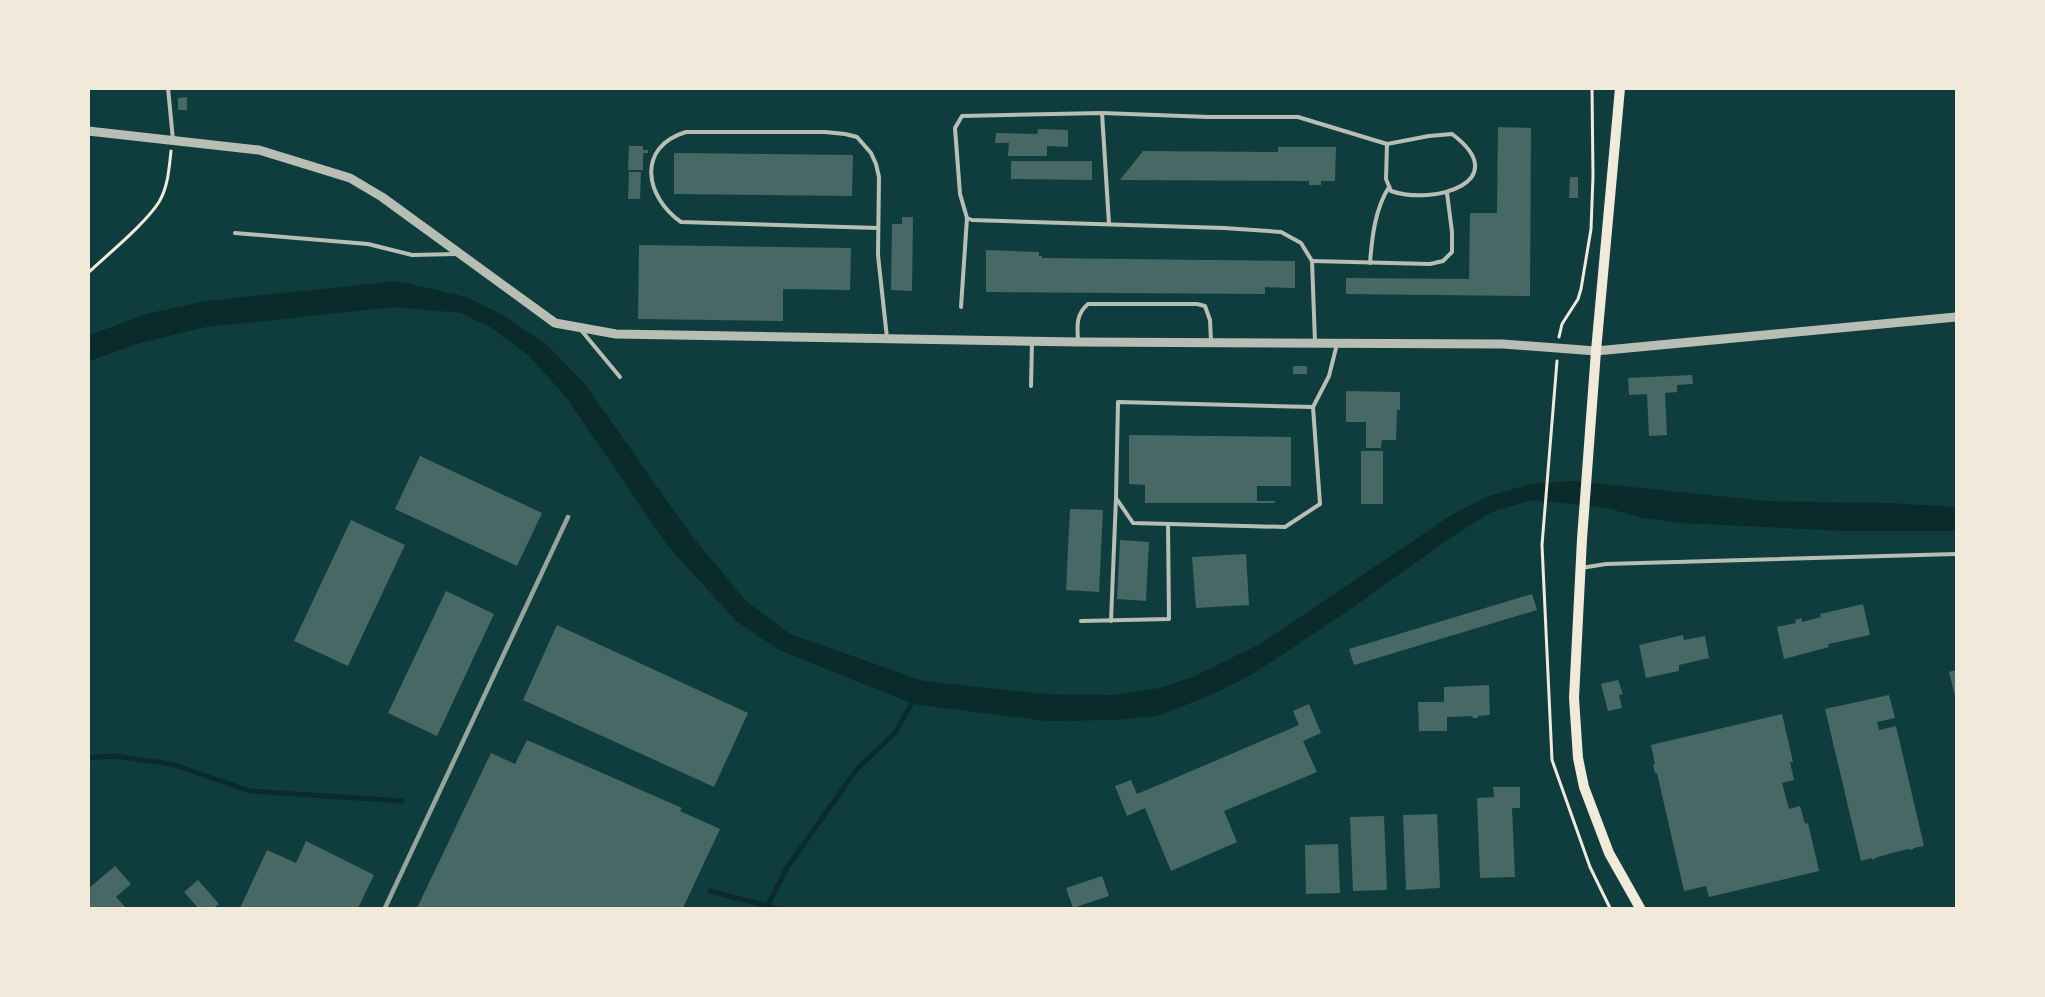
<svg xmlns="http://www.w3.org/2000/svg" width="2045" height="997" font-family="'Fira Sans',sans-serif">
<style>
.water{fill:#0a2a2b}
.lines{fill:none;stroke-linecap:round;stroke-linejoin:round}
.stream{stroke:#0a2a2b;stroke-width:5}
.building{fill:#486865}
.path{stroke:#f1e9da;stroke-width:3}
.service{stroke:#b8beb3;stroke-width:4}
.tertiary{stroke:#b8beb3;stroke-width:9}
.secondary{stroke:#f1e9da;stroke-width:10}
.rail{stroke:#97a49c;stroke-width:4.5}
</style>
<rect width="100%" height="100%" fill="#0f3d3e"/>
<path class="water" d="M398 281 466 297 501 314 547 345 585 384 691 535 745 600 790 634 923 681 1045 694 1111 695 1160 688 1195 676 1260 644 1450 516 1486 497 1530 484 1572 481 1768 501 1889 503 1956 507V531H1843L1682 523 1643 518 1606 508 1533 500 1492 512 1459 532 1352 608 1253 674 1211 695 1157 716 1114 720 1046 721 913 704 779 650 736 621 667 545 566 397 529 356 492 328 461 313 394 307 206 327 140 343 89 361V335L150 313 207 301Z"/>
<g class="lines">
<g class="stream">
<path d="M88 758 115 756 171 764 250 791 402 801"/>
<path d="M710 891 775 908"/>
<path d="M767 907 788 866 857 769 895 733 914 699"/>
</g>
</g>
<g class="building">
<path d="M187 97V110H178V98Z"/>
<path d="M1498 127 1531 128 1530 296 1346 294V278L1469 279 1470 213H1497Z"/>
<path d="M1038 129 1068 130V147L1047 146V156H1008L1009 143H995L996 133 1037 134Z"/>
<path d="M629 146H643V150H648V153H643V170H628Z"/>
<path d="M1278 147H1336L1335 181H1321V185H1309V181L1120 180 1143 151 1278 152Z"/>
<path d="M674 153 853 155 852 196 674 194Z"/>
<path d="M1011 161H1092V180L1011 179Z"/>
<path d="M629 172H641L640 199H628Z"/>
<path d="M1570 177H1578V198H1569Z"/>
<path d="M902 217H913L912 291 891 290 892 224H902Z"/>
<path d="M639 245 851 248 850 290 783 289V321L638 319Z"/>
<path d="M986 250 1039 252V256H1042V258L1295 261V288L1265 287V294L986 292Z"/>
<rect x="1293" y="366" width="14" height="8"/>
<path d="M1692 375 1693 384 1677 385V392L1665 393 1667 435 1649 436 1647 394 1629 395 1628 378Z"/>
<path d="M1346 391 1400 392V410H1397L1396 440H1382L1381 448H1366V422H1346Z"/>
<path d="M1129 435 1291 437V486H1257V501H1275V503H1145V485L1129 484Z"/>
<rect x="1361" y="451" width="22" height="53"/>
<path d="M420 456 542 513 517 566 395 509Z"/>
<path d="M1070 509 1103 510 1099 592 1066 590Z"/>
<path d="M351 520 405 545 348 666 294 641Z"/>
<path d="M1120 540 1149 542 1146 601 1117 599Z"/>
<path d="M1246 554 1249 605 1196 608 1192 557Z"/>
<path d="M446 591 494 614 437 736 388 713Z"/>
<path d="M1532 594 1537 610 1354 665 1349 649Z"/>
<path d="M1863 604 1870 635 1828 644 1829 647 1784 659 1777 627 1796 623 1795 620 1802 618V622L1821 617 1820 614Z"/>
<path d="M557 625 748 713 714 787 523 700Z"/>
<path d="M1683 635 1684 640 1705 636 1709 658 1679 665V671L1646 678 1639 645Z"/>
<path d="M1956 670V701L1949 672Z"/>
<path d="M1618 680 1623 694 1619 695 1622 708 1608 711 1601 684Z"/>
<path d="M1489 685 1490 715 1478 716V718H1473L1472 716 1447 717V731H1419L1418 702H1444V687Z"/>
<path d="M1889 695 1895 718 1877 722 1879 730 1896 726 1924 846 1914 848 1912 850 1908 849 1877 857 1873 860 1872 858 1861 861 1825 709Z"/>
<path d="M1309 704 1321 733 1303 741 1317 772 1224 811 1237 842 1171 871 1145 808 1127 816 1115 786 1131 780 1137 794 1168 781 1299 725 1293 711Z"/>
<path d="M1782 714 1793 762H1790L1794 780 1782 783 1789 809 1800 806 1805 824 1808 823 1819 871 1709 897 1706 886 1684 891 1657 773H1655L1653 765 1655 764 1651 745Z"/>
<path d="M527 740 682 808 680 811 720 829 683 908H417L491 753 515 764Z"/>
<path d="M1493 787H1520V808H1512L1515 877 1480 878 1477 798 1494 797Z"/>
<path d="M1437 814 1440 888 1406 890 1403 815Z"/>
<path d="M1384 816 1387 890 1353 891 1350 817Z"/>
<path d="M306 841 374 875 358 908H240L267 850 296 863Z"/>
<path d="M1338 844 1340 893 1306 894 1305 845Z"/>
<path d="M115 866 131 884 116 897 126 908H88V889Z"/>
<path d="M1102 876 1109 896 1073 908 1066 888Z"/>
<path d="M198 880 219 904 214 908H198L184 892Z"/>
</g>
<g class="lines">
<g class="path">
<path d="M88 273C108 254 145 224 159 202 168 187 169 169 171 151"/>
<path d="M1559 337 1562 324 1578 299 1581 289 1591 229 1593 176 1592 88"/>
<path d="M1557 361 1542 545 1552 760 1590 867 1610 908"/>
</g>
<g class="service">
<path d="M168 88 173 140"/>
<path d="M1102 113 1209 117H1298L1387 144 1429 136 1452 134C1515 181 1434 206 1391 191L1386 179 1387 144"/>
<path d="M1109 224 1102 113 962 116 955 128 960 194 967 218 972 220 1224 228 1281 232 1301 243 1312 261 1315 342"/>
<path d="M878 228 681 222C645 197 636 147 686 132H825L845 134 857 137 871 153 876 164 879 177 878 255 887 338"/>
<path d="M235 233 368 244 412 255 456 254"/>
<path d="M1312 261 1430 264 1443 261 1452 252V232L1447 193"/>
<path d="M1370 263C1372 237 1375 209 1389 187"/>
<path d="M961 307 967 218"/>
<path d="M581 330 620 377"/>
<path d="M1078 340C1077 326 1076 314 1088 304H1197L1205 306 1210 320 1211 341"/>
<path d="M1031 386 1032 342"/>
<path d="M1313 407 1320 504 1285 527 1133 523 1116 498 1118 402 1313 407 1329 376 1337 344"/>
<path d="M1581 568 1606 564 1956 554"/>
<path d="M1081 621 1169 619 1168 524"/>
<path d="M1111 621 1116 498"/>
</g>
<path class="tertiary" d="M88 131 259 150 350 178 382 197 555 323 616 334 1078 342 1503 344 1596 351 1956 317"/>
<path class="secondary" d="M1620 88 1596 351 1582 539 1574 698 1578 758 1584 787 1609 853 1640 908"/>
<path class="rail" d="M385 908 568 517"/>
</g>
<rect width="2045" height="997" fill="none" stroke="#f1e9da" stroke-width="180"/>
</svg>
